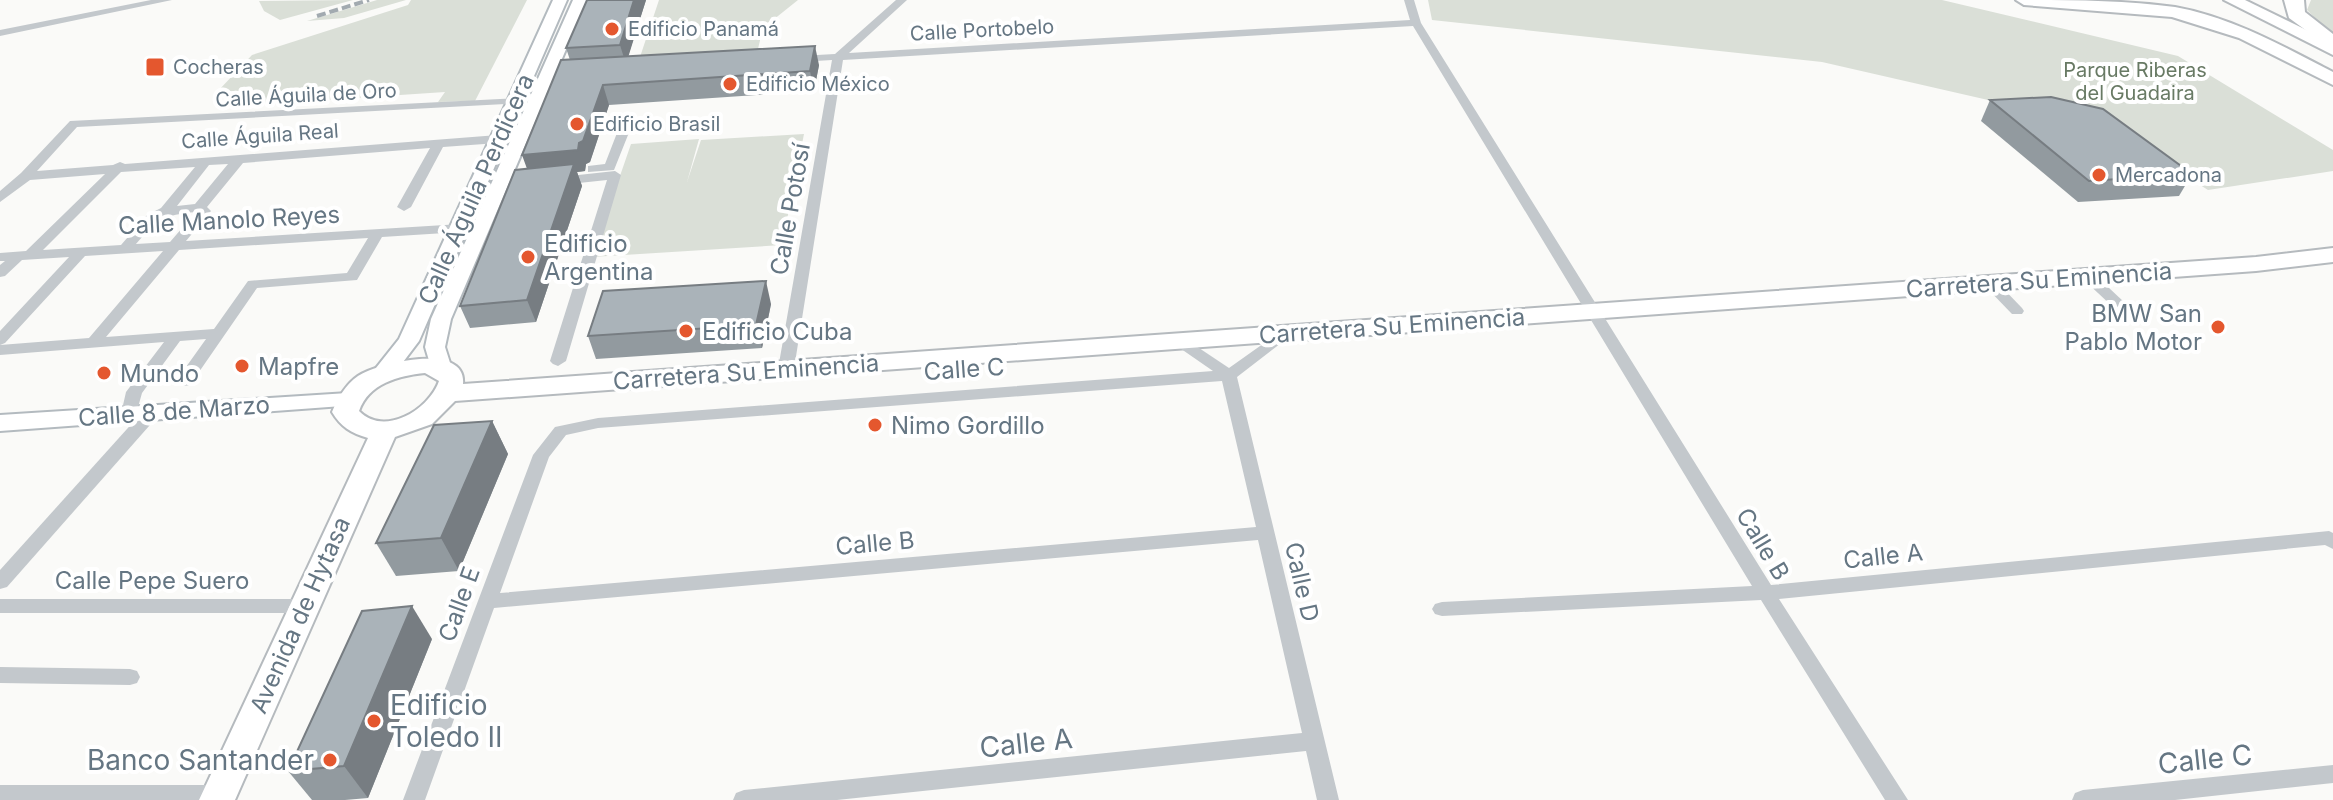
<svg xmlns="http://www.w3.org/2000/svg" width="2333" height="800" font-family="Inter,sans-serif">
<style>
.green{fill:#dadfd7}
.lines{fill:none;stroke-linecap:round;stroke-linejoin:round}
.secondary-casing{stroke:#b3babf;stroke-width:4}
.primary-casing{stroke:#b5babe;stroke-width:4}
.highway-casing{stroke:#b4b9bd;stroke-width:4}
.street{fill:#c3c8cc;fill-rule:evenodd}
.secondary{fill:#fff;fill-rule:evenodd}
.primary{fill:#fff;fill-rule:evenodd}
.highway{fill:#fff;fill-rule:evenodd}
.rail{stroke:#a2aab0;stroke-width:4;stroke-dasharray:9 4;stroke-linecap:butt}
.wall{fill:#929a9f}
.shaded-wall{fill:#777d82}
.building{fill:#aab3b9;stroke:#777d82;stroke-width:2}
.poi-dot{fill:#e4572e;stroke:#fff;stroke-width:3}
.labels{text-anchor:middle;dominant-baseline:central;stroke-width:8;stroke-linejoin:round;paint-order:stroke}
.far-poi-label{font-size:20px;fill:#657683;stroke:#fff;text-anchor:start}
.far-street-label{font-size:20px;fill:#657683;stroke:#fff}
.far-park-label{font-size:20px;fill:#687a64;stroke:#fff}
.street-label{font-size:24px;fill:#657683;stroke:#fff}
.poi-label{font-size:24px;fill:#657683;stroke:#fff;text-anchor:start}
.near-poi-label{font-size:28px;fill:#657683;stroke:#fff;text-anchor:start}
.near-street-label{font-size:28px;fill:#657683;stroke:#fff}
</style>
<rect width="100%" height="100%" fill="#fafaf8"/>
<g class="green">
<path d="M353 0 280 20 264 11 259 1Z"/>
<path d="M377 0H406L344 18 307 21Z"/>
<path d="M411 0H527L475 101 438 102 445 92 236 106 247 91H218L252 55 408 5Z"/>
<path d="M659 0H798L763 28 757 53 639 60Z"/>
<path d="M1428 0H1942L2178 56 2333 150V171L2208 190 2111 128 1822 62 1432 20Z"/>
<path d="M2311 0H2333V36L2307 10Z"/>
<path d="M804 134 782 245 592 257 631 144 699 139 687 182 701 140Z"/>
</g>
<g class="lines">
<g class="secondary-casing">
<g id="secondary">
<path d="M553 0H567L419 341 391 378H375L372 373 399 339Z"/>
<path d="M573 0H587L451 319 445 347 452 369 449 374H433L425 347 431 319Z"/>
<path d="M348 393 356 395 359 400 356 405 0 431V415Z"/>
</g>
</g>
<g class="primary-casing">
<g id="primary">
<path d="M2016 0C2068 0 2123 0 2175 7 2231 17 2283 46 2333 72V85L2239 38 2172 17 2024 5Z"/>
<path d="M2224 0H2245L2333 43V55Z"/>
<path d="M2333 248V262L2256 271 455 401 432 424 395 437 235 800H199L368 438C351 433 341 427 332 412 338 398 345 385 358 376 377 363 467 341 463 384L2256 257ZM425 373 439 381C429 410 384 437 359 411 369 383 398 376 425 373Z"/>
</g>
</g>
<g class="highway-casing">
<path id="highway" d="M2284 0H2304L2305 12 2333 34V50L2289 18Z"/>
</g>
<g class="street">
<path d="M151 0H172L0 36V30Z"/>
<path d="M896 0H907L849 53 1410 20 1404 0H1414L1421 23 1771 585 2329 531 2333 533V549L2325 545 1779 599 1908 800H1885L1761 600 1442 616 1435 614 1432 609 1435 604 1442 602 1752 586 1413 26 843 60 794 369 791 373H781L778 369 832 60 799 62 793 59 799 56 835 54Z"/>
<path d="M539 97 545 100 543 102 77 127 37 171 113 165 120 162 125 164 498 135 504 139 498 143 443 147 411 207 404 211 397 207 430 148 243 163 207 207 211 211 186 241 461 224 468 228 461 232 382 237 357 280 257 288 190 385 184 386 176 381 206 339 180 341 142 393 135 418 129 419 121 414 126 392 164 342 0 355V345L89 338 163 251 85 256 5 343 0 345V331L69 257 22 260 5 276 0 277V265L5 261H0V253L26 251 105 174 30 180 0 202V191L21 173 70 121ZM228 164 195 204 177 206 209 165ZM195 167 161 208 147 215 121 245 43 250 121 172ZM196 212 170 242 136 244C158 219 163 215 196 212ZM368 238 347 273 248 281 214 329 106 337 179 250Z"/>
<path d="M628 116 634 120 614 170 588 172V166L605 164 622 120Z"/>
<path d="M615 171 621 175 566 361 558 366 553 364 550 361 607 180 560 185 554 181 560 177Z"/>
<path d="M2088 272 2093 273 2124 302 2126 305 2124 308H2114L2083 279 2081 276 2083 273Z"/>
<path d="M1990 279 1995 280 2022 308 2024 311 2022 314H2012L1985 286 1983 283 1985 280Z"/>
<path d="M1284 329 1289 331 1292 334 1289 337 1237 377 1339 800H1317L1306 751 837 800H733L736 793 744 790 1302 733 1258 540 494 608 425 800H403L533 455 555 427 598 418 1213 371 1174 344 1171 341 1174 338H1184L1229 368ZM1222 381 1256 527 500 593 549 457 566 435 598 428Z"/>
<path d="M151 408 157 409 159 413 157 417 7 587 0 589V570L145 409Z"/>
<path d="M0 599H304L311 601 313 606 311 611 304 613H0Z"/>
<path d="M0 667 130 669 137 671 140 677 137 683 130 685 0 683Z"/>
<path d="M2333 765V783L2175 800H2072L2075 793 2083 790Z"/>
<path d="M0 785H219L227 788 230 795 228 800H0Z"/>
</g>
<use href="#secondary" class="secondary"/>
<use href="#primary" class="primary"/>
<use href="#highway" class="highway"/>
<path class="rail" d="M317 16 369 0"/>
</g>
<g class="wall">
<path d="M587 0H646L628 56 819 65 814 91 609 105 590 162 586 164 585 171 577 172 582 186 536 322 470 328 460 306 527 169 570 60 566 48Z"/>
<path d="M1990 100 2192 174 2179 196 2078 202 1981 121Z"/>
<path d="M771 304 762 348 596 359 588 336Z"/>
<path d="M492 421 508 454 459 571 396 576 376 543Z"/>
<path d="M432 639 368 798 345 800H312L288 771Z"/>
</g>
<g class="shaded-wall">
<path d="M634 0H646L626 64 620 45Z"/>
<path d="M815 46 819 65 814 91 810 71Z"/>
<path d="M603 85 609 105 590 162 586 164 585 171 577 172 582 186 536 322 527 300 530 177 522 155 579 143Z"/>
<path d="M766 281 771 304 762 348 756 325Z"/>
<path d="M492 421 508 454 459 571 441 538Z"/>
<path d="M412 606 432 639 368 798 344 766Z"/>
</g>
<g class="building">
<path d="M587 0H634L620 45 566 48Z"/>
<path d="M815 46 810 71 603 85 583 141 579 143 578 150 522 155 561 60Z"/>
<path d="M2051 97 2103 109 2192 174 2089 181 1990 100Z"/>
<path d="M574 164 527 300 460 306 515 170Z"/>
<path d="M766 281 756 325 588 336 603 291Z"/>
<path d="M492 421 441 538 376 543 434 425Z"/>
<path d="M412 606 344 766 288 771 362 611Z"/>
</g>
<g class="poi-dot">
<circle cx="612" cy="29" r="8"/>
<rect x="145" y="57" width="20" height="20" rx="4"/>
<circle cx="730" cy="84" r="8"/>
<circle cx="577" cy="124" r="8"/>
<circle cx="2099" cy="175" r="8"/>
<circle cx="528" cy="257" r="8"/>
<circle cx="2218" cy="327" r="8"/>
<circle cx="686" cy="331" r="8"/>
<circle cx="242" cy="366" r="8"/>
<circle cx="104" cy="373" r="8"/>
<circle cx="875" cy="425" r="8"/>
<circle cx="374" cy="721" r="8"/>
<circle cx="330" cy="760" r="8"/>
</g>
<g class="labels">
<g class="far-poi-label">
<text x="628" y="29">Edificio Panamá</text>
<text x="173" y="67">Cocheras</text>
<text x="746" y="84">Edificio México</text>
<text x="593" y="124">Edificio Brasil</text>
<text x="2115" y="175">Mercadona</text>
</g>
<g class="far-street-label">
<text transform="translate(982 30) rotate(-3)">Calle Portobelo</text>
<text transform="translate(306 95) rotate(-3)">Calle Águila de Oro</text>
<text transform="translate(260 136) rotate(-4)">Calle Águila Real</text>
</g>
<g class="far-park-label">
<text x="2135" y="70">Parque Riberas<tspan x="2135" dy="23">del Guadaira</tspan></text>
</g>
<g class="street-label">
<text transform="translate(476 189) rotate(-66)">Calle Águila Perdicera</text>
<text transform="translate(790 209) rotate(-80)">Calle Potosí</text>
<text transform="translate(229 220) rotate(-3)">Calle Manolo Reyes</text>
<text transform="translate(2039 280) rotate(-4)">Carretera Su Eminencia</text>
<text transform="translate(1392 326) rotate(-4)">Carretera Su Eminencia</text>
<text transform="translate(964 369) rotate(-4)">Calle C</text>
<text transform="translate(746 372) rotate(-4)">Carretera Su Eminencia</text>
<text transform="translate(174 411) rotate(-4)">Calle 8 de Marzo</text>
<text transform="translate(875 543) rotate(-5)">Calle B</text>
<text transform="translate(1763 544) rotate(59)">Calle B</text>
<text transform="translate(1883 556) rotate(-6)">Calle A</text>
<text x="152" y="580">Calle Pepe Suero</text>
<text transform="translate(1302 582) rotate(77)">Calle D</text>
<text transform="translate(459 604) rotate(-70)">Calle E</text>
<text transform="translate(300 615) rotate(-66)">Avenida de Hytasa</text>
</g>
<g class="poi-label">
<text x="544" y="243">Edificio<tspan x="544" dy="28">Argentina</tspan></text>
<text x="2202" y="313" text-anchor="end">BMW San<tspan x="2202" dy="28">Pablo Motor</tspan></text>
<text x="702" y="331">Edificio Cuba</text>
<text x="258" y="366">Mapfre</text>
<text x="120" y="373">Mundo</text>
<text x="891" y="425">Nimo Gordillo</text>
</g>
<g class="near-poi-label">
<text x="390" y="705">Edificio<tspan x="390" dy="32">Toledo II</tspan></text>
<text x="314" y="760" text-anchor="end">Banco Santander</text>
</g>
<g class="near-street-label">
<text transform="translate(1026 743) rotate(-6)">Calle A</text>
<text transform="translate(2205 759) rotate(-6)">Calle C</text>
</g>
</g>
</svg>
